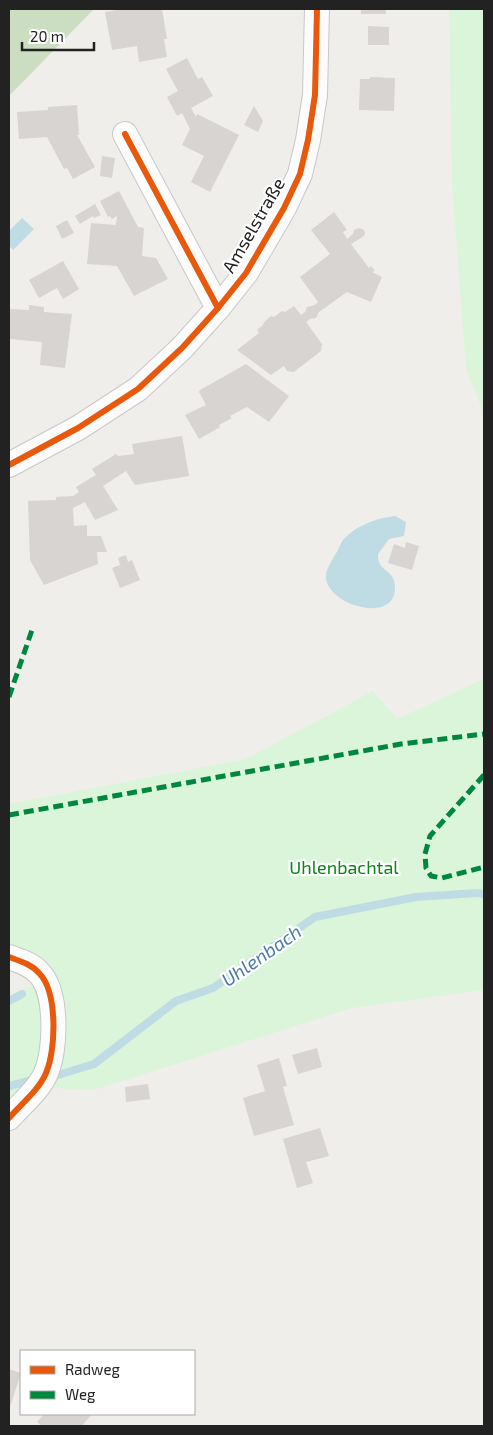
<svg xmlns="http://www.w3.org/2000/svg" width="493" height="1435" font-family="'Exo 2',sans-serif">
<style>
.forest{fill:#cbdec1}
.park{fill:#daf5da}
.water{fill:#bfdbe3}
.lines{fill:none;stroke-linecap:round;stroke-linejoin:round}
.stream{stroke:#bfdbe3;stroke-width:8}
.building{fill:#d7d4d2}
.street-casing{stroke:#c9c8c7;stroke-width:26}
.street{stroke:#fdfcfc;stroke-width:24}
.quiet{stroke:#00873e;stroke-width:5;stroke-dasharray:10 5;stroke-linecap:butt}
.cycleway-casing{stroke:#fff;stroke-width:9}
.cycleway{stroke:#e8590c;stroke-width:6}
.labels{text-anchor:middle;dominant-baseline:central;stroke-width:4.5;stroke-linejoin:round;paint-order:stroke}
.street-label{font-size:18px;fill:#222;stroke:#fff}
.park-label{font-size:18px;fill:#0c8416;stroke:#fff}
.water-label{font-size:19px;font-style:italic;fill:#4a7aab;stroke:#fff}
</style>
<rect width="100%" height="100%" fill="#f0eeeb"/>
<path class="forest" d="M9 9H94L9 96Z"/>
<g class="park">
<path d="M449 9H484V414L466 369 452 184Z"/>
<path d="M484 679V990L352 1008 94 1090 32 1087 9 1107V996L37 983 53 965 9 949V804L246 759 373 691 397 719Z"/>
</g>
<g class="water">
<path d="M22 218 34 229 13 250 9 246V231Z"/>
<path d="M395 516 406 522 404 536 389 539 378 554C378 557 378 559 379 562 383 572 394 571 395 586 397 627 322 604 326 574 327 568 335 555 338 550 340 545 342 540 346 537 359 524 378 518 395 516Z"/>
</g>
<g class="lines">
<g class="stream">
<path d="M9 1001 22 994"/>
<path d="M58 1075 94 1064 176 1001 213 988 315 917 416 897 477 893 484 894"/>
<path d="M9 1086 33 1080"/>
</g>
</g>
<g class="building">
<path d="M123 9H162L167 39H164L167 57 139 62 137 46 112 50 105 12Z"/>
<rect x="361" y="9" width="25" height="5"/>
<path d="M368 26 389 27V45H368Z"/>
<path d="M187 58 198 79 202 77 213 96 191 108 196 117 197 114 239 135 210 192 191 182 204 156 182 145 190 129 182 113 177 116 167 97 178 91 166 69Z"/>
<path d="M370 77 395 78 394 111 359 110 360 79H370Z"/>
<path d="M77 105 79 135H77L95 167 73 179 67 168 64 169 47 137 19 139 17 112 48 110V107Z"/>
<path d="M254 106 263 121 258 132 244 125Z"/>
<path d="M102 156 115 158 112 178 100 176Z"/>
<path d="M119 191 138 227 144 228 142 256 156 258 168 279 134 296 117 266 87 264 91 223 116 225 117 216 112 219 110 216 108 217 100 201Z"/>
<path d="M95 204 101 215 94 218 93 216 80 224 75 216Z"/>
<path d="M334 212 347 230 343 232 347 239 353 234 354 230 359 228 364 230 365 233 364 236 351 244 369 268 371 266 375 271 372 272 382 277 371 302 347 292 319 312 316 318 310 319 306 322 322 344 321 351 294 372 287 371 284 366 271 375 237 350 259 333 257 330 263 325 264 322 271 316 274 317 282 311 285 312 294 306 301 315 305 312 307 307 315 305 318 302 300 277 330 254 311 230Z"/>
<path d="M67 220 74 233 62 239 56 226Z"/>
<path d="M63 261 79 289 63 299 57 288 39 298 29 280Z"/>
<path d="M29 305 44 307V312L72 314 65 368 40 365 42 342 9 339V309L29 310Z"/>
<path d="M246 364 289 396 269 422 247 407 230 416 232 418 219 425 220 427 199 439 185 415 206 405 199 392 200 390Z"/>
<path d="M182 436 189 476 135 485 126 471 103 486 118 510 95 520 85 502 73 508 74 526 87 525V536H101L107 552H97L98 564 44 585 30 560 28 501 56 500V497L73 496 79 492 76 487 96 475 92 469 116 454 118 456 134 454 132 444Z"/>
<path d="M406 542 419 546 412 570 388 563 394 544 405 548Z"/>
<path d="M126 555 128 562 132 560 140 580 120 588 112 568 120 565 118 558Z"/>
<path d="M317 1048 322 1067 298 1074 292 1055Z"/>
<path d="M279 1058 287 1086 283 1087 294 1125 254 1136 243 1098 265 1091 257 1065Z"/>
<path d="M148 1084 150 1099 126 1102 125 1087Z"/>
<path d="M320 1128 329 1156 306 1162 313 1183 297 1188 283 1139Z"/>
<path d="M9 1369 21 1373 9 1410Z"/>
<path d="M44 1414H90L91 1415 82 1426H42L37 1422Z"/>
</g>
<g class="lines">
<g class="street-casing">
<g id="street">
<path d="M125 134 218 308"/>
<path d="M9 465 78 428 138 389 182 348 218 308 246 273 284 208 300 174 308 140 315 95 317 9"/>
<path d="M9 957C20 961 31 964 39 973 58 992 56 1050 46 1073 39 1090 21 1104 9 1118"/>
</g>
</g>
<use href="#street" class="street"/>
<g class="quiet">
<path d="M9 697 33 627"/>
<path d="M484 775 430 836 425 854 426 868 431 876 442 878 484 867"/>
<path d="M9 815 401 744 484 734"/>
</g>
<g class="cycleway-casing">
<g id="cycleway">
<path d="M125 134 218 308"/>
<path d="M9 465 78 428 138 389 182 348 218 308 246 273 284 208 300 174 308 140 315 95 317 9"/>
<path d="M9 957C20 961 31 964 39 973 58 992 56 1050 46 1073 39 1090 21 1104 9 1118"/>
</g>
</g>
<use href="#cycleway" class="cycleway"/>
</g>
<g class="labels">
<g class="street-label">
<text transform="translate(253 225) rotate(-60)">Amselstraße</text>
</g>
<g class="park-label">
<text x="344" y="867">Uhlenbachtal</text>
</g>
<g class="water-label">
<text transform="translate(261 955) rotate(-35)">Uhlenbach</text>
</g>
</g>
<rect width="493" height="1435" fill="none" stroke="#222222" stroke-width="20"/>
<rect x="20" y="1350" width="175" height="65" fill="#ffffff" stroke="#a7a7a7"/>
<rect x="30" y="1366" width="25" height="8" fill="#e8590c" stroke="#a7a7a7"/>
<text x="65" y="1375" font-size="15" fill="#222222">Radweg</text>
<rect x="30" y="1391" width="25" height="8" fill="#00873e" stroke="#a7a7a7"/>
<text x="65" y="1400" font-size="15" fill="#222222">Weg</text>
<path d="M22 42v8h72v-8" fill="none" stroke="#222222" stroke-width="2.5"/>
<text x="30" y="42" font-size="15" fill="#222222" stroke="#ffffff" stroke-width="4" paint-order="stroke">20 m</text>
</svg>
